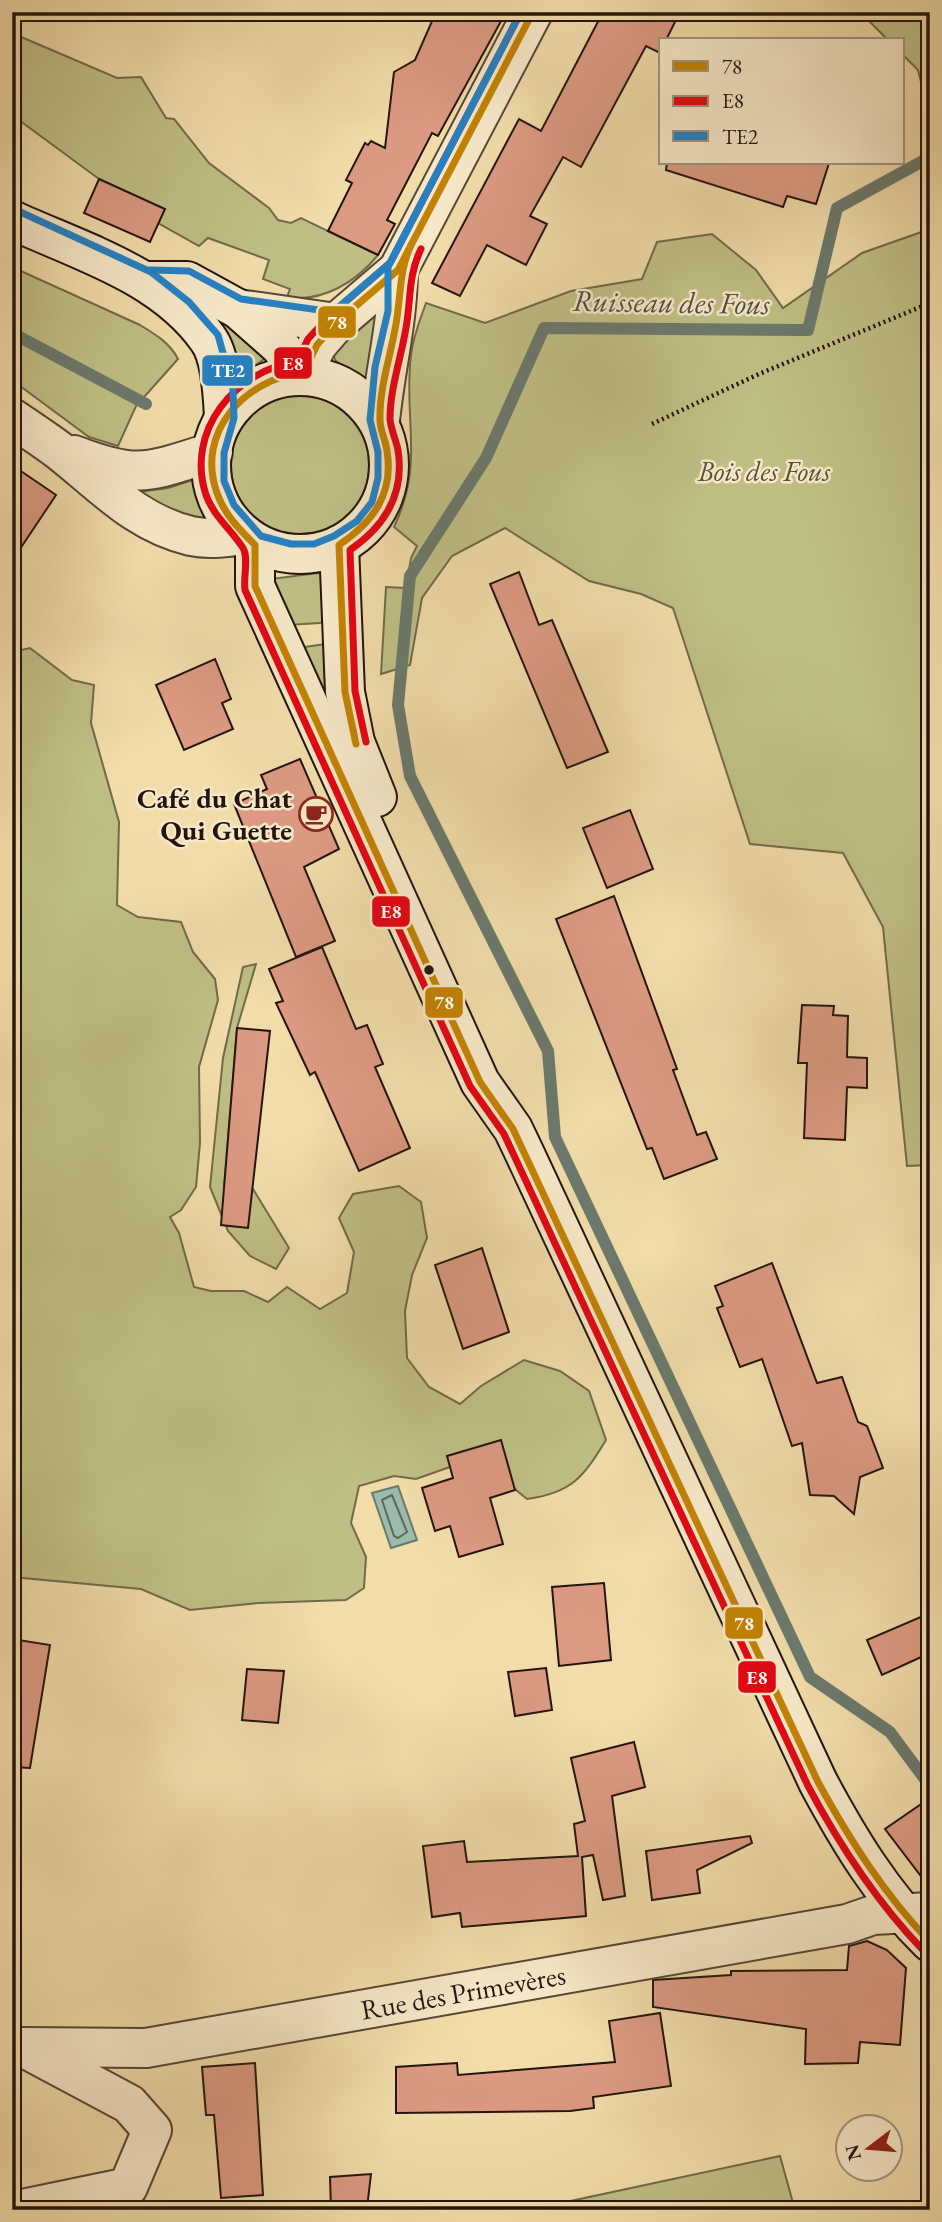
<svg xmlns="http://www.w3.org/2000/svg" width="942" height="2222" font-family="'EB Garamond',serif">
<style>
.green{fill:#bfbf85;stroke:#726a48;stroke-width:2}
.water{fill:#9bbbad;stroke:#6b796d;stroke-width:2}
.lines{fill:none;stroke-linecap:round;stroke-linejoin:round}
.shore{stroke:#60685c;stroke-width:2}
.stream{stroke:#6b796d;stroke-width:12}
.building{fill:#dc9a82;stroke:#24150c;stroke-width:2}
.minor-casing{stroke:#574734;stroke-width:42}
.tertiary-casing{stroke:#574734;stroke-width:42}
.secondary-casing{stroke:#24150c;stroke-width:42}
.path{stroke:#24150c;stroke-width:4.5;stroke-dasharray:2 3.5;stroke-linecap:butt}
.minor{stroke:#f6e8c8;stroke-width:38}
.tertiary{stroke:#f6e8c8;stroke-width:38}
.secondary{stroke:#f6e8c8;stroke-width:38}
.bus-1-casing{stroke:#f6e8c8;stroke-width:12}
.bus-2-casing{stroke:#f6e8c8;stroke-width:12}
.bus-3-casing{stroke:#f6e8c8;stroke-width:12}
.bus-1{stroke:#c28203;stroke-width:7}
.bus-2{stroke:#e30613;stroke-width:7}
.bus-3{stroke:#2581c4;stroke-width:7}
.bus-dot{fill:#24150c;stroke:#f6e8c8;stroke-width:2.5}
.labels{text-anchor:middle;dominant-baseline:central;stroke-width:5;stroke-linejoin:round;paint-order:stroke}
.park-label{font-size:28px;font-style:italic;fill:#5a5036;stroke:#f6e8c8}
.poi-label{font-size:28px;font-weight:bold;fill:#24150c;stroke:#f6e8c8;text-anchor:end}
.street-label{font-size:28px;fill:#24150c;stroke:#f6e8c8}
.water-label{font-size:30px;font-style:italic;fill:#4e4f44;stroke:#f6e8c8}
.line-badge{stroke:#f6e8c8;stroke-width:2.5}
.badge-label{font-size:19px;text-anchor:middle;font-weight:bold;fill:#fff}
</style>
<rect width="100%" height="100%" fill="#f1dcaa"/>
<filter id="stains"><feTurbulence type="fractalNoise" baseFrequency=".00286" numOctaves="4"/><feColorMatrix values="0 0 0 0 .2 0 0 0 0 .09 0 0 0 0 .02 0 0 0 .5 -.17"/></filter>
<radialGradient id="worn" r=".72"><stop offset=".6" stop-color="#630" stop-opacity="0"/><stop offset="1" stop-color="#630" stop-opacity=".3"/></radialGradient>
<g class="green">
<path d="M860 12H930V118L918 70 902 54V40H888Z"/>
<path d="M12 33 117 78 141 77 166 118 174 119 209 163 269 208 278 220 291 223 301 218 378 255C357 281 323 303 287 297L290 289 263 279 269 260 208 238 199 246 158 223 164 209 99 179 12 115Z"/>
<path d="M930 229V1165L907 1166 883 927 843 853 750 844 673 608 641 594 589 581 505 528 452 556 422 598 410 665 381 674 386 587 406 588 411 558 417 546 394 527C425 462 403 420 411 355 413 337 420 320 426 303L485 323 571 291 642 279 657 242 712 234 756 270 783 308 862 253Z"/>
<path d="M12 267 140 325C155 334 170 343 178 359L136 406 118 446 89 437 12 380Z"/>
<path d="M377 314 368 375 361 381 335 360 333 353Z"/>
<path d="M223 318 267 357 248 371 238 368 217 322Z"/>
<circle cx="300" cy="465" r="69"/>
<path d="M196 479 207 516 205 519 170 518 138 492 168 488Z"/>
<path d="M318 573 321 574 325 620 320 623 287 625 271 579Z"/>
<path d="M326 644 329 705 297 648Z"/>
<path d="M30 648 72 680 94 685 91 723 119 822 117 905 138 917 181 922 193 952 215 979 218 1000 199 1067 200 1143 196 1187 181 1210 170 1217 179 1233 194 1287 211 1291H244L268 1302 287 1287 320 1309 347 1293 354 1252 339 1218 353 1194 399 1186 421 1202 427 1238 412 1275 405 1311 407 1358 429 1387 460 1404 481 1386 524 1360 560 1371 589 1391 606 1440C583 1478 571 1493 527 1499L484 1464 464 1462 416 1479 394 1476 359 1486 351 1523 366 1557 364 1588 346 1600 258 1603 190 1610 141 1589 12 1577V652Z"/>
<path d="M256 964 237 1028 224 1188 253 1189 289 1248 276 1269 250 1256 228 1231 210 1187 223 1058 243 967Z"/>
<path d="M780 2156 795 2210H557L566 2202Z"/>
</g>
<path class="water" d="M398 1486 417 1540 391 1548 372 1493Z"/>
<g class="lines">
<path class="shore" d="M392 1495 407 1532 398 1538 394 1536 382 1500Z"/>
<g class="stream">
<path d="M930 157 837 208 808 330 544 328 486 458 410 576 398 705 410 776 548 1051 555 1137 810 1677 890 1732 930 1786"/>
<path d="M12 333 146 404"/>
</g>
</g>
<g class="building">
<path d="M436 12H506L438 136 432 133 387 220 395 224 378 255 328 231 352 183 346 180 365 143 368 145 371 141 385 148 394 72 415 60Z"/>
<path d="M603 12H680L666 40H660V53L646 46 581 167 563 157 530 216 547 224 526 265 487 245 460 296 432 283 519 119 541 131Z"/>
<path d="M667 163H829L816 204 787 196 783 207 666 170Z"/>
<path d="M99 179 165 209 150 242 84 213Z"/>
<path d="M12 465 56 495 12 561Z"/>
<path d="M519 572 539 625 552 620 608 752 567 768 490 584Z"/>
<path d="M215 659 231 699 222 703 233 729 184 750 156 685Z"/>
<path d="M300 759 339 849 304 867 335 941 296 957 234 804 267 789 261 775Z"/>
<path d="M630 810 653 869 607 888 583 828Z"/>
<path d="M614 896 677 1069 673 1070 697 1135 706 1132 717 1159 664 1179 652 1148 647 1149 556 919Z"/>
<path d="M322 947 356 1029 367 1025 383 1064 375 1067 410 1148 359 1171 315 1072 310 1075 276 1003 283 1001 269 969Z"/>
<path d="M802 1005 834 1006 833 1015 848 1016 847 1057 867 1058V1088L847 1087 845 1140 804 1138 807 1063H798Z"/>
<path d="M237 1028 270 1031 248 1228 221 1225Z"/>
<path d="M482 1248 509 1332 463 1349 435 1265Z"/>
<path d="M772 1263 817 1383 842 1377 858 1422 867 1426 883 1468 860 1477 854 1514 834 1496 810 1495 802 1443 792 1446 762 1359 740 1367 717 1308 723 1306 715 1286Z"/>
<path d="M501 1440 515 1490 490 1498 503 1544 459 1557 450 1526 435 1531 422 1488 453 1478 447 1456Z"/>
<path d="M604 1583 611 1660 559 1666 552 1587Z"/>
<path d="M930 1613V1653L882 1675 867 1640Z"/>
<path d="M12 1639 50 1645 30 1768 12 1767Z"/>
<path d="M546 1668 552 1710 515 1716 508 1672Z"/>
<path d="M247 1669 284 1671 278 1723 242 1720Z"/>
<path d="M634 1742 645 1787 612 1796 625 1896 603 1900 593 1855 582 1857 586 1916 462 1927 460 1913 432 1917 423 1846 464 1841 467 1862 578 1856 574 1824 585 1821 571 1758Z"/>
<path d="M930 1798V1888L885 1829Z"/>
<path d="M750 1836 752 1843 697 1870 700 1893 652 1900 646 1851Z"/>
<path d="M867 1941 887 1950 906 1968 900 2045 860 2042 858 2063 805 2064 806 2029 653 2007V1980L731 1975V1971L847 1970 849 1946Z"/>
<path d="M660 2013 671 2086 593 2097 594 2108 570 2111 396 2113V2067L457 2063 458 2075 615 2062 609 2021Z"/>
<path d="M255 2063 263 2195 221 2198 214 2115H206L202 2067Z"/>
<path d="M371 2174 367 2208 331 2210 330 2177Z"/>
</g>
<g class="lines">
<g class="minor-casing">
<g id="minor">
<path d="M12 418C27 428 42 438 57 449 100 482 135 523 191 536 209 540 227 537 245 535"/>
<path d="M74 455C139 480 148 472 213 452"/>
<path id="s1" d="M22 2047 146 2048 847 1924 873 1915 930 1912"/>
<path d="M17 2210 128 2187 152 2130 129 2104 26 2049"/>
</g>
</g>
<g class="tertiary-casing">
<g id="tertiary">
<path d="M238 309 336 323"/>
<path d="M304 372 317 345 336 323 398 270 533 12"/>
<path d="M380 421C385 370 398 321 398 270"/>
</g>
</g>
<g class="secondary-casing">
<g id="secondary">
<path d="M12 220C80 251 163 275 208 339 221 356 223 396 224 417"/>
<path d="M146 281H187L238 309 281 347 296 372"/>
<circle cx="300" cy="465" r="89"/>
<path d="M255 545V586L480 1082 513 1129 524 1152 818 1782C849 1840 883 1896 930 1942"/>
<path d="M339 545 345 692 355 742 377 797"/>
</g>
</g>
<path class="path" d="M652 424 759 374 930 303"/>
<use href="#minor" class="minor"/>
<use href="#tertiary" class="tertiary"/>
<use href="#secondary" class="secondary"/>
<g class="bus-1-casing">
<g id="bus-1">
<path d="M533 12 398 270 336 323 317 345 304 372C246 379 195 431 217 493 224 514 240 530 255 545V586L480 1082 513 1129 818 1782C850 1840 884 1894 930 1942"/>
<path d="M356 744 345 692 339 545C373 522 394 494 387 451 386 441 380 431 380 420 379 388 391 355 396 324 401 296 399 271 411 245"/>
</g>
</g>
<g class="bus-2-casing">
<g id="bus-2">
<path d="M521 12 390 263 329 316 308 339 297 362C235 370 185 431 206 495 214 517 231 529 243 548 249 558 243 578 245 590L470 1086 504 1134 808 1786C840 1846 876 1901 922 1949"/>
<path d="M366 742 355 691 350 550C385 526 405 494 398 450 396 440 391 430 390 419 390 389 401 358 406 328 411 301 408 275 421 249"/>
</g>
</g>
<g class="bus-3-casing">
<g id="bus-3">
<path d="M16 210 151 272 189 302 218 335 233 389 234 418 224 453V481L234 505 261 536 291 544H314L334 536 357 521 372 502 378 478V452L370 420 375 367 388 311V267L521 12"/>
<path d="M150 270 189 271 241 299 333 312 390 263 407 230"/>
</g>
</g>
<use href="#bus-1" class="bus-1"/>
<use href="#bus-2" class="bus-2"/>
<use href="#bus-3" class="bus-3"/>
</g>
<defs>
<g id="cafe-ring" transform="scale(1.75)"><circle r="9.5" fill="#f6e8c8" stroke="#8f2418" stroke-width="1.5"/><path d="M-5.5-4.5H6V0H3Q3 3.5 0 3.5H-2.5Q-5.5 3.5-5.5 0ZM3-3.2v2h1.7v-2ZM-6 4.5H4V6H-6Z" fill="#8f2418"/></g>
</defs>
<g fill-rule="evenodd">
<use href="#cafe-ring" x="316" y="814"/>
</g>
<circle class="bus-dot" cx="429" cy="970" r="6"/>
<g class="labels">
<g class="park-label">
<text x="764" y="471">Bois des Fous</text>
</g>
<g class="poi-label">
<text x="292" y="798">Café du Chat<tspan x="292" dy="32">Qui Guette</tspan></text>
</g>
<g class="street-label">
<text stroke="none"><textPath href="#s1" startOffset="446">Rue des Primevères</textPath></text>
</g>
<g class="water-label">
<text transform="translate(671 302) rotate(1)">Ruisseau des Fous</text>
</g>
</g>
<g class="line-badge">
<rect x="317" y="305" width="40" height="34" rx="7" fill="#c28203"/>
<rect x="273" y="346" width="40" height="34" rx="7" fill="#e30613"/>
<rect x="201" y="354" width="53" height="33" rx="7" fill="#2581c4"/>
<rect x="371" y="895" width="40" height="33" rx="7" fill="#e30613"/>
<rect x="424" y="986" width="40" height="33" rx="7" fill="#c28203"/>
<rect x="724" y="1606" width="40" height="34" rx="7" fill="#c28203"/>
<rect x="737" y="1660" width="40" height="34" rx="7" fill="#e30613"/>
</g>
<g class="badge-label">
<text x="337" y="329">78</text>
<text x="293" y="370">E8</text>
<text x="228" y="377">TE2</text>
<text x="391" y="918">E8</text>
<text x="444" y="1009">78</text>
<text x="744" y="1630">78</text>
<text x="757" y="1684">E8</text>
</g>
<rect width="942" height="2222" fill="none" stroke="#f1dcaa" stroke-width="42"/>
<rect x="14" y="14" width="914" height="2194" fill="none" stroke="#24150c" stroke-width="3.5"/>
<rect x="21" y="21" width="900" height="2180" fill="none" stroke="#24150c" stroke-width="2"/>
<rect x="659" y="38" width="245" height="126" fill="#f6e8c8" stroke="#a2947d" stroke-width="2"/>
<rect x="673" y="61" width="35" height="10" fill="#c28203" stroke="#a2947d" stroke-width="2"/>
<text x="722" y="74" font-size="21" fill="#24150c">78</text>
<rect x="673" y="96" width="35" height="10" fill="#e30613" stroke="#a2947d" stroke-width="2"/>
<text x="722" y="108" font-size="21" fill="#24150c">E8</text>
<rect x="673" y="131" width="35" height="10" fill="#2581c4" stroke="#a2947d" stroke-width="2"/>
<text x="722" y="144" font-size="21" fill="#24150c">TE2</text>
<g transform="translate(869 2148) rotate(254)"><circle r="33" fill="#f6e8c8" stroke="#a2947d" stroke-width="2"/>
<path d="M0-5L12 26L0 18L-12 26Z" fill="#8f2418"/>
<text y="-10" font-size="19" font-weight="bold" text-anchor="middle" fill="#24150c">N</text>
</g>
<rect width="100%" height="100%" filter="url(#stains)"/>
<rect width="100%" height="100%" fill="url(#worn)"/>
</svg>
